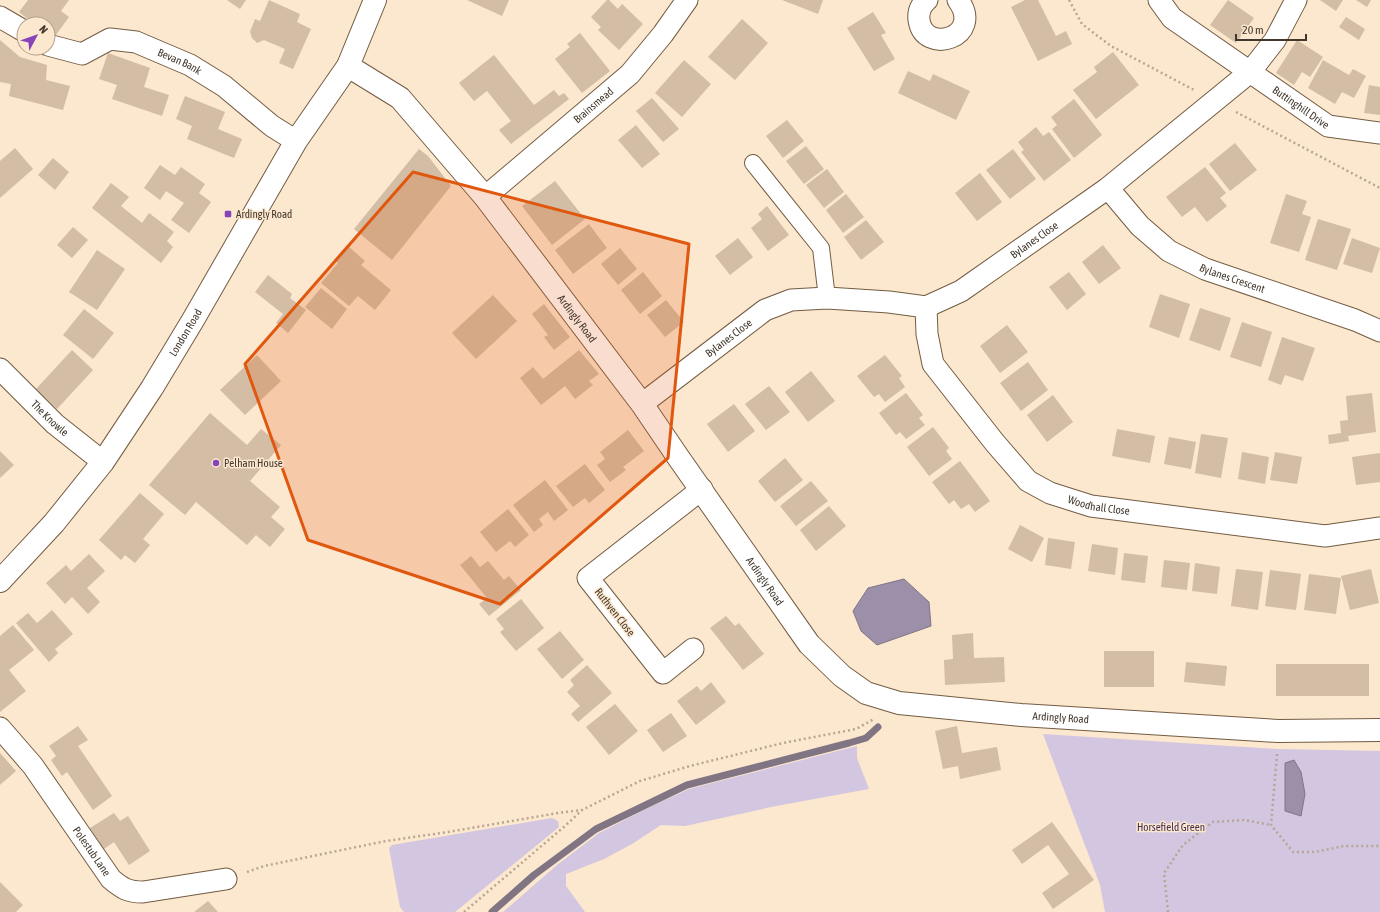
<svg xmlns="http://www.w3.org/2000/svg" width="1380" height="912" font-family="'Asap Condensed',sans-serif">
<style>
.green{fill:#d2c6e0}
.water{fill:#9c8faa;stroke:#817584}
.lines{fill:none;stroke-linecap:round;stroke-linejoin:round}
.stream{stroke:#817584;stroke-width:7}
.building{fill:#d3bda4}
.pedestrian-casing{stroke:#725c42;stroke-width:18}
.minor-casing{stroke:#725c42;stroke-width:23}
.tertiary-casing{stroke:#725c42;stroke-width:24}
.secondary-casing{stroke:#725c42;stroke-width:24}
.path{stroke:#b7a693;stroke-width:2.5;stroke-dasharray:2 3;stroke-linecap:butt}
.pedestrian{stroke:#fff;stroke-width:16}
.minor{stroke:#fff;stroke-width:21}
.tertiary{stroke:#fff;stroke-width:22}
.secondary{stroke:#fff;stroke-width:22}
.marked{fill:#e0570e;fill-opacity:0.2;stroke:#e0570e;stroke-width:3;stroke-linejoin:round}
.poi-dot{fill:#8544b8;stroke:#fce7cf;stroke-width:1.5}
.labels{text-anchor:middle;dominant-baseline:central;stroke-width:3;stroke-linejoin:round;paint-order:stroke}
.street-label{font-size:11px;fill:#42372c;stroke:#fce7cf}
.poi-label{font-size:11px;fill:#42372c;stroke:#fce7cf;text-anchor:start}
.park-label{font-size:11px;fill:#422d55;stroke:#fce7cf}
</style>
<rect width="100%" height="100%" fill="#fce7cf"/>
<g class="green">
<path d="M1043 734 1277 749 1380 751V912H1105L1100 885Z"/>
<path d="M857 746V758L869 789 776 806 685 826 661 825 632 844 604 859 566 874V886L585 912H503L557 865 599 833 646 809 689 789Z"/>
<path d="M552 818 558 821 559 827 455 912H404L400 907 389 848 392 845Z"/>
</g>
<g class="water">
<path d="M904 579 929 602 931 626 877 645 861 631 853 611 868 588Z"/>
<path d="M1294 760 1301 772 1305 794 1301 816 1285 811V763Z"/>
</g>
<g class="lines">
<path class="stream" d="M492 912 534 875 596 829 687 785 849 743 866 738 878 727"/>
</g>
<g class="building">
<path d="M28 0H69L61 11 69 17 53 39 48 35V24H34L19 12Z"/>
<path d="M227 0H246L240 9Z"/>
<path d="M269 0 300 14 297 22 311 29 293 69 279 63 285 49 264 40 257 43 252 38 250 32 255 19 260 21Z"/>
<path d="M467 0H509L502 16Z"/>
<path d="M607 0H609L618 9 622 4 643 24 619 50 598 30 601 27 591 17Z"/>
<path d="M782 0H823L818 14Z"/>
<path d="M1025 0H1038L1056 36 1066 31 1072 44 1038 61 1011 7Z"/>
<path d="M1228 0 1254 18 1236 43 1210 25Z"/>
<path d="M1320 0H1343L1336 11Z"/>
<path d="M1356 0H1371L1367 7Z"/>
<path d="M873 12 886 33 881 35 895 59 874 71 847 28Z"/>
<path d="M1346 17 1365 29 1359 40 1339 27Z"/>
<path d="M742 19 768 43 735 80 708 57Z"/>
<path d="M580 33 610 71 582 93 555 59 570 47 567 44Z"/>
<path d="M0 40 20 57 47 65 46 80 70 86 63 110 9 96 11 84 0 82Z"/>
<path d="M1297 40 1323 57 1310 77 1302 72 1294 85 1276 73Z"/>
<path d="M1113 52 1139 85 1096 119 1073 90 1097 72 1094 67Z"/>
<path d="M108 53 150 68 144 87 169 95 162 116 112 99 117 85 99 79Z"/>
<path d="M494 55 534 105 554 90 559 96 564 93 569 99 511 144 499 130 511 121 487 91 474 101 459 83Z"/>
<path d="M684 60 711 84 682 117 655 93Z"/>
<path d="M1323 60 1349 75 1353 69 1366 76 1354 98 1342 92 1335 104 1308 88Z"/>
<path d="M908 71 930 81 933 74 970 91 956 120 898 93Z"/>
<path d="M1369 85 1380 87V115L1364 113Z"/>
<path d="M185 96 225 112 218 129 242 139 234 158 187 139 192 126 176 119Z"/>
<path d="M652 98 679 129 663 142 636 111Z"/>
<path d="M1074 99 1102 135 1074 158 1052 129 1057 125 1051 117Z"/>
<path d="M787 120 804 141 783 158 766 136Z"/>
<path d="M636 125 660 154 642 168 618 140Z"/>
<path d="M1036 127 1043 136 1049 132 1071 160 1044 181 1021 152 1024 150 1018 142Z"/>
<path d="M1235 143 1257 170 1230 191 1209 164Z"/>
<path d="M806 146 824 169 804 184 786 161Z"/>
<path d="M15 148 33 169 0 198V161Z"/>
<path d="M419 149 428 156 451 186 392 260 354 229Z"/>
<path d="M1013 149 1036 179 1010 199 986 170Z"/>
<path d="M53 158 69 172 55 190 38 175Z"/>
<path d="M160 165 175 175 181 167 205 184 199 193 211 202 189 233 171 220 184 203 166 191 160 200 144 188Z"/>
<path d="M1205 167 1226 193 1220 198 1227 206 1207 222 1195 207 1182 217 1166 197Z"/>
<path d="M827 169 844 192 824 208 806 185Z"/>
<path d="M980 173 1002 202 977 221 955 193Z"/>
<path d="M555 181 585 219 552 245 522 206Z"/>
<path d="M111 183 129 197 121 206 142 223 149 213 174 232 167 241 173 247 161 263 92 208Z"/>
<path d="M846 194 864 217 843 233 826 210Z"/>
<path d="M1286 194 1307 201 1302 214 1311 217 1299 252 1270 243Z"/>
<path d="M767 206 789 235 768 251 751 228 762 219 758 214Z"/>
<path d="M1318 219 1351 229 1337 270 1305 260Z"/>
<path d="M866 220 884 242 861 260 844 237Z"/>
<path d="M589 224 607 248 573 274 555 250Z"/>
<path d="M73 227 88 240 72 258 57 245Z"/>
<path d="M738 238 753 257 730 275 715 256Z"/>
<path d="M1352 238 1380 248 1372 273 1343 264Z"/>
<path d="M347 245 365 261 361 265 391 290 375 310 358 296 349 306 321 283 338 263 334 260Z"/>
<path d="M1103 245 1121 268 1099 284 1082 262Z"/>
<path d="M620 248 637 269 618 285 601 264Z"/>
<path d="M97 250 125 269 97 310 69 292Z"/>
<path d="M643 272 662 296 640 314 621 290Z"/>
<path d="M1069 272 1086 294 1067 310 1049 287Z"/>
<path d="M268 275 292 294 290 298 306 310 288 333 276 323 283 314 255 292Z"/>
<path d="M321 288 347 309 332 329 305 307Z"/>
<path d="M1160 294 1190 304 1179 338 1149 327Z"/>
<path d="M493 295 517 321 476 359 452 333Z"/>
<path d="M666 300 684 322 665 337 647 315Z"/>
<path d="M544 304 570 337 554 350 544 337 548 335 532 314Z"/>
<path d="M1200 308 1231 318 1220 351 1189 340Z"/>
<path d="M84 309 114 333 93 359 63 335Z"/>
<path d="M1242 322 1272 332 1261 367 1230 357Z"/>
<path d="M1007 325 1028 352 1000 373 980 346Z"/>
<path d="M1282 337 1315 348 1303 381 1285 375 1281 385 1268 380Z"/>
<path d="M72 350 93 370 57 409 36 389Z"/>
<path d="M579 350 599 374 589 381 593 385 575 399 565 386 541 405 520 378 533 367 543 379Z"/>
<path d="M257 355 281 381 245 415 220 390Z"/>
<path d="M885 355 902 376 899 378 905 387 885 402 879 394 874 397 857 376Z"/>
<path d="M1028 362 1048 390 1021 411 1000 383Z"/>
<path d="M811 371 835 401 808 422 785 392Z"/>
<path d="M769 386 790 412 766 430 745 404Z"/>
<path d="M906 393 923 415 919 418 925 425 906 439 900 432 896 435 879 413Z"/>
<path d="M1372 393 1376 432 1348 436 1349 441 1329 444 1328 435 1341 433 1340 421 1348 420 1346 396Z"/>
<path d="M1053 395 1073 422 1047 442 1027 415Z"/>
<path d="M734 404 755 431 728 452 707 424Z"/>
<path d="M210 413 247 445 261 429 281 445 250 481 280 507 271 517 285 529 270 547 256 535 247 545 196 502 185 515 149 485Z"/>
<path d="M933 427 949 448 946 451 952 459 929 476 907 447Z"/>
<path d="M1117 429 1155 436 1150 463 1112 456Z"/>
<path d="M628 430 644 451 623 467 626 470 610 482 597 465 605 459 600 452Z"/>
<path d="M1201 434 1228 438 1221 478 1195 473Z"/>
<path d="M1169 437 1196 442 1191 469 1164 464Z"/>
<path d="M0 451 14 465 0 478Z"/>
<path d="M1242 452 1269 457 1265 484 1238 479Z"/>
<path d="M1275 452 1302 457 1297 484 1270 480Z"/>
<path d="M1380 453V482L1356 485 1352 457Z"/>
<path d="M785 458 803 480 775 502 758 481Z"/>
<path d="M960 461 990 501 975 512 969 504 961 509 954 500 949 504 932 482Z"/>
<path d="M585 464 605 490 589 503 585 498 573 507 556 486Z"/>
<path d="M545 480 568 510 554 521 548 512 539 519 543 525 534 532 513 505Z"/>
<path d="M811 481 828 501 796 526 780 506Z"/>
<path d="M140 493 164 514 143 539 150 545 135 563 125 555 121 560 99 540Z"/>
<path d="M829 506 846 526 816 551 800 530Z"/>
<path d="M508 509 529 535 515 547 510 541 496 552 480 532Z"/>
<path d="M1020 525 1044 538 1032 562 1008 549Z"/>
<path d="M1048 538 1075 542 1071 569 1045 565Z"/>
<path d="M1092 544 1118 548 1115 575 1088 571Z"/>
<path d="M1124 553 1148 556 1145 583 1121 580Z"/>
<path d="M89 554 105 571 87 588 100 602 88 614 72 597 65 604 46 583 66 565 71 571Z"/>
<path d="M471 556 480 567 488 561 504 580 509 576 521 590 489 616 479 604 487 598 460 565Z"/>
<path d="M1164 560 1190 563 1187 590 1161 587Z"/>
<path d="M1195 563 1220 567 1217 594 1192 591Z"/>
<path d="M1236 569 1263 572 1258 610 1231 606Z"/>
<path d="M1371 569 1379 603 1350 610 1341 576Z"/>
<path d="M1270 570 1301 574 1296 610 1265 606Z"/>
<path d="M1309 574 1341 578 1336 614 1304 610Z"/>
<path d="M521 599 544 628 516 651 500 632 504 629 496 619Z"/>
<path d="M52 610 73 634 55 649 58 653 49 662 16 623 28 613 37 623Z"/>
<path d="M726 616 735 626 739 623 764 654 743 670 710 628Z"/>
<path d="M13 625 34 650 9 670 26 691 0 712V636Z"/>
<path d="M560 631 584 660 562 679 537 649Z"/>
<path d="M973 633 974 658 1004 657 1005 682 945 685 944 660 953 659 952 635Z"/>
<rect x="1104" y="651" width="50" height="36"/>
<path d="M1186 662 1227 666 1225 686 1184 682Z"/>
<rect x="1276" y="664" width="93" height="32"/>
<path d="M587 665 612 693 578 722 571 714 580 706 567 692 574 685 570 680Z"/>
<path d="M711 682 726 702 696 725 677 701 697 686 701 691Z"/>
<path d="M615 704 638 731 609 755 586 727Z"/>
<path d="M671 713 687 736 663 752 647 730Z"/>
<path d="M78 726 88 740 78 746 112 796 93 810 67 772 62 776 51 760 56 756 49 746Z"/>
<path d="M957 726 962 753 997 747 1001 770 960 779 958 766 943 769 935 731Z"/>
<path d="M0 753 16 771 0 785Z"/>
<path d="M114 813 120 821 128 816 150 851 129 865 114 842 104 849 90 828Z"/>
<path d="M1052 822 1094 880 1053 909 1042 893 1069 874 1048 845 1022 864 1012 850Z"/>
<path d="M0 882 23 905 16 912H0Z"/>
<path d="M208 901 218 912H194Z"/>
</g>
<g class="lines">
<g class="pedestrian-casing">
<path id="pedestrian" d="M753 163 821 248 827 298"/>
</g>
<g class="minor-casing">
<g id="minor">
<path d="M927 0C921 5 918 12 919 20 924 56 985 37 958 0"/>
<path id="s1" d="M1159 0 1172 18 1328 126 1380 133"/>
<path d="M0 17 24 31"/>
<path id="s2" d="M48 45 82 54 110 39 136 42 190 65 224 86 272 126 296 141"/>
<path id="s3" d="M1108 188 1140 226 1169 251 1205 269 1355 320 1380 331"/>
<path id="s4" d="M485 197 630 74 663 34 687 0"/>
<path id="s5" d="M926 307 927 334 933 364 995 443 1028 481 1050 493 1091 506 1325 536 1380 528"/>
<path id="s6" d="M0 369 55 424 103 462"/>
<path id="s7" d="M642 404 765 310 791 300 827 298 889 302 926 307 961 291 1108 188 1250 72 1275 40 1296 0"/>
<path d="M693 649 663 673 588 578 702 489"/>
<path id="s8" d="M0 728 33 766 111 879C123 889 128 892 143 892L226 879"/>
</g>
</g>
<g class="tertiary-casing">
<g id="tertiary">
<path id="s9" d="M348 66 400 98 485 197 642 404 678 457 809 644 842 676 866 693 899 703 1021 715 1278 731 1380 730"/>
</g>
</g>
<g class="secondary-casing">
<g id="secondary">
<path id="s10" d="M0 581 54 523 103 462 152 388 193 320 296 141 348 66 375 0"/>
</g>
</g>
<g class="path">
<path d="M1069 0 1082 24 1111 46 1194 90"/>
<path d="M1236 112 1380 188"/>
<path d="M1277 754 1271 825 1293 852H1315L1344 846H1380"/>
<path d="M247 872 264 866 386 841 448 832 558 813 582 810"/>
<path d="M464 912 565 826 582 810 640 781 690 766 783 743 856 729 874 719"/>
<path d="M1168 912 1164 873 1183 845 1213 822 1244 820 1271 825"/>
</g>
<use href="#pedestrian" class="pedestrian"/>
<use href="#minor" class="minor"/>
<use href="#tertiary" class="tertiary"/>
<use href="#secondary" class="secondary"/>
</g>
<path class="marked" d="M413 172 689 244 668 458 500 604 308 540 245 364Z"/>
<g class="poi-dot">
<rect x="224" y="210" width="8" height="8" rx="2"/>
<circle cx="216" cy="463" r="4"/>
</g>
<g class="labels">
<g class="street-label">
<text stroke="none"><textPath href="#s2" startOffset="141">Bevan Bank</textPath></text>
<text stroke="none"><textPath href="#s4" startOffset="142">Brainsmead</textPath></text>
<text stroke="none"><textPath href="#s1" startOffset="179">Buttinghill Drive</textPath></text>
<text stroke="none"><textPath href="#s7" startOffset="446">Bylanes Close</textPath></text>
<text stroke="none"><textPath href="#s3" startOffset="157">Bylanes Crescent</textPath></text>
<text stroke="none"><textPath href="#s9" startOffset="344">Ardingly Road</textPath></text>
<text stroke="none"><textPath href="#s10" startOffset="311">London Road</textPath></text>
<text stroke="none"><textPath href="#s7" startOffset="109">Bylanes Close</textPath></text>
<text stroke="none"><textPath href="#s6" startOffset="70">The Knowle</textPath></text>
<text stroke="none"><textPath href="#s5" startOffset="284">Woodhall Close</textPath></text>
<text stroke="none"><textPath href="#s9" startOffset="667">Ardingly Road</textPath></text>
<text transform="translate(615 612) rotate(52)">Ruthven Close</text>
<text stroke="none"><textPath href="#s9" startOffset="1016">Ardingly Road</textPath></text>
<text stroke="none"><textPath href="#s8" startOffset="154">Polestub Lane</textPath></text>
</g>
<g class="poi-label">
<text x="236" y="214">Ardingly Road</text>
<text x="224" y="463">Pelham House</text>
</g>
<g class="park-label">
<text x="1171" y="827">Horsefield Green</text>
</g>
</g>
<g transform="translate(36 36) rotate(49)"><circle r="19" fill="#fce7cf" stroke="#b2a18e"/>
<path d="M0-3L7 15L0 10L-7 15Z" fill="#8544b8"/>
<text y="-6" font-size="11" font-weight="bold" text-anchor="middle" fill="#42372c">N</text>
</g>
<path d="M1236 34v6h70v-6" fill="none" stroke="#42372c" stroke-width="2"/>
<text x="1242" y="34" font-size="12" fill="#42372c" stroke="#fce7cf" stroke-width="3" paint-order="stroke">20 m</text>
</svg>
